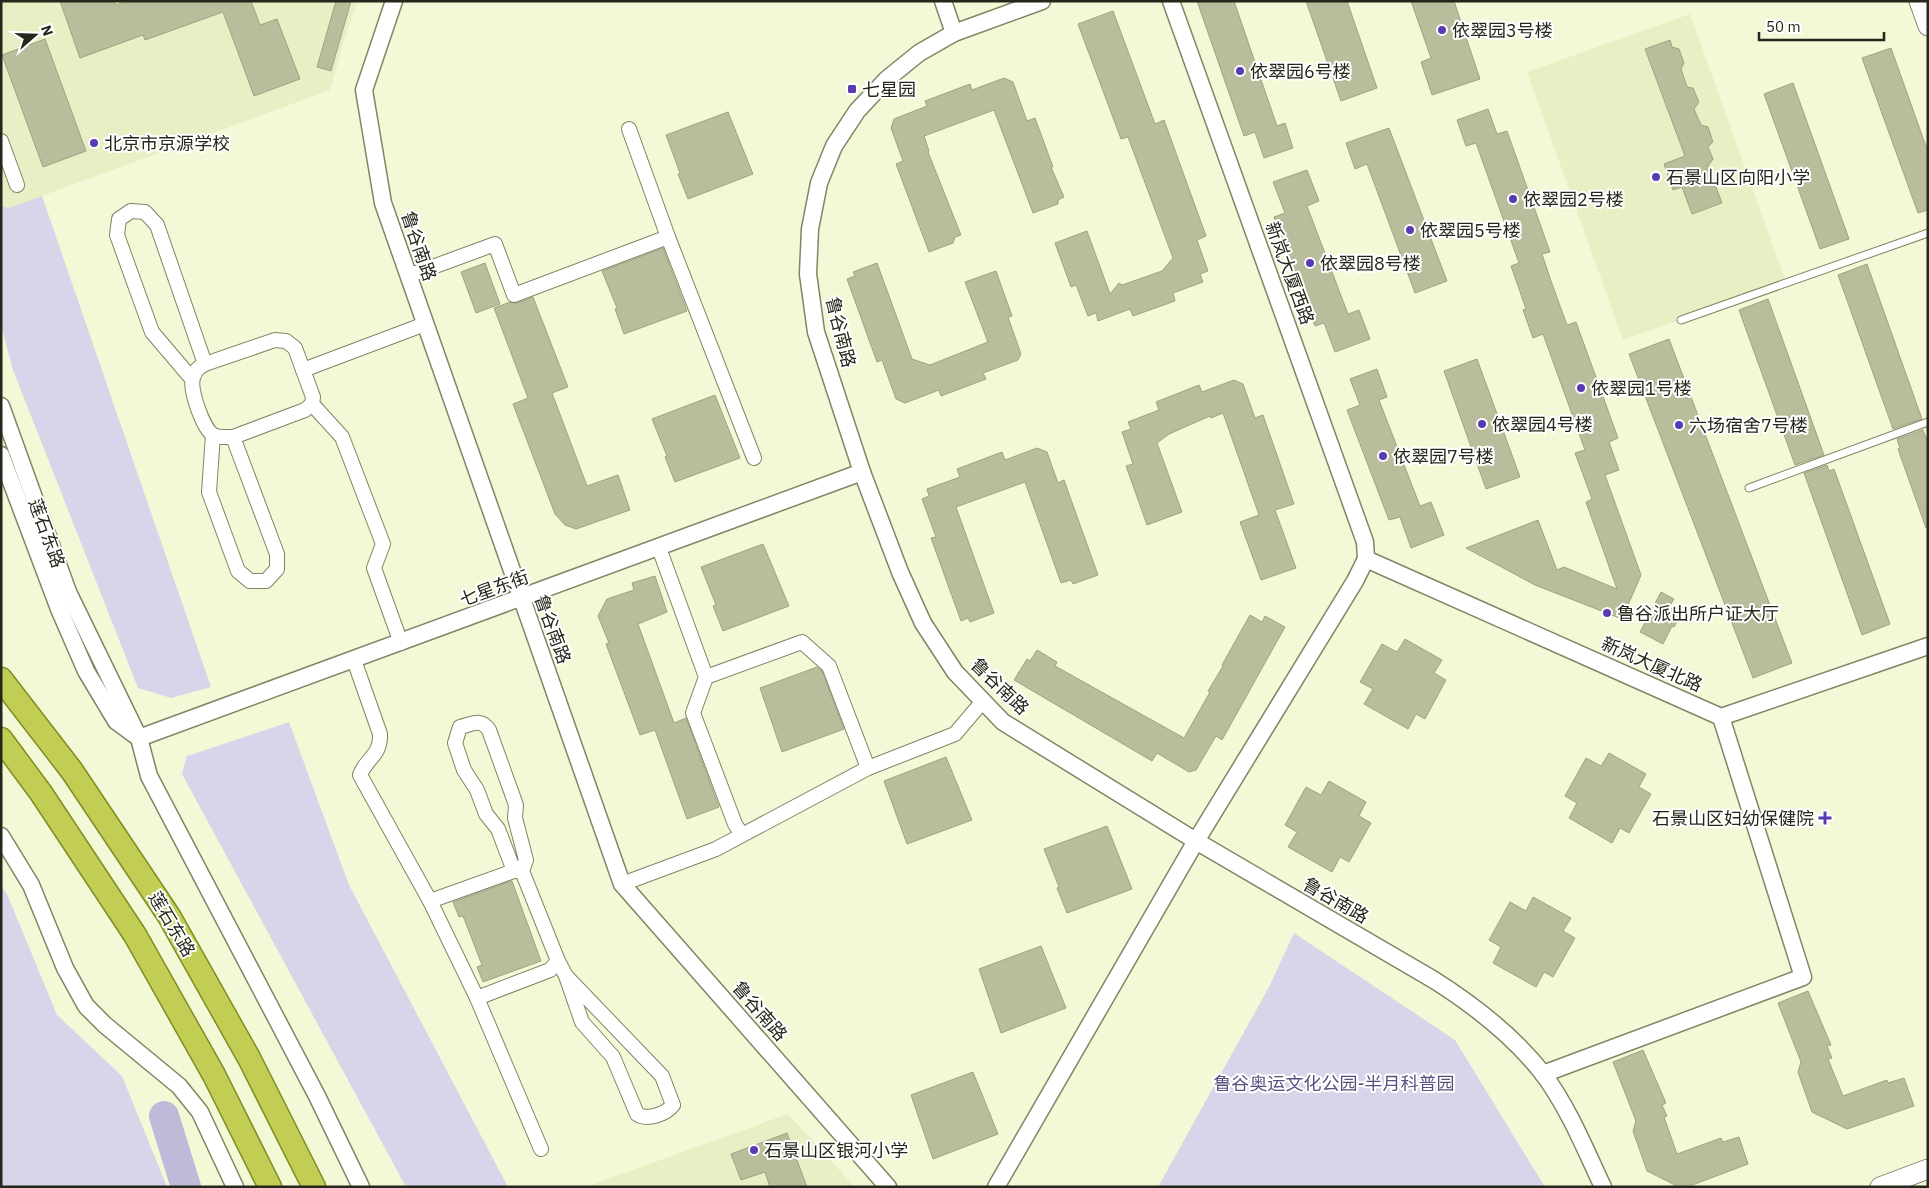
<svg xmlns="http://www.w3.org/2000/svg" width="1929" height="1188" font-family="'IBM Plex Sans','Noto Sans SC',sans-serif">
<style>
.built{fill:#e8efc4}
.green{fill:#d7d5e9}
.lines{fill:none;stroke-linecap:round;stroke-linejoin:round}
.river{stroke:#bdbada;stroke-width:30}
.building{fill:#b8be9c;stroke:#9ea482}
.service-casing{stroke:#808565;stroke-width:9}
.minor-casing{stroke:#808565;stroke-width:16}
.tertiary-casing{stroke:#808565;stroke-width:19}
.secondary-casing{stroke:#808565;stroke-width:21}
.trunk-casing{stroke:#818c23;stroke-width:25}
.service{stroke:#fff;stroke-width:7}
.minor{stroke:#fff;stroke-width:14}
.tertiary{stroke:#fff;stroke-width:16}
.secondary{stroke:#fff;stroke-width:19}
.trunk{stroke:#c2ce53;stroke-width:22}
.poi-dot{fill:#593ab2;stroke:#fff;stroke-width:2}
.labels{text-anchor:middle;dominant-baseline:central;stroke-width:4;stroke-linejoin:round;paint-order:stroke}
.poi-label{font-size:18px;fill:#25271a;stroke:#fff;text-anchor:start}
.street-label{font-size:18px;fill:#25271a;stroke:#fff}
.park-label{font-size:18px;fill:#57517f;stroke:#fff}
</style>
<rect width="100%" height="100%" fill="#f3f9d6"/>
<g class="built">
<path d="M1 1H358L346 34 330 90 9 208 1 206Z"/>
<path d="M1690 14 1786 282 1623 340 1527 72Z"/>
<path d="M788 1114 855 1187H585Z"/>
</g>
<g class="green">
<path d="M42 196 211 687 171 698 138 688 13 370 1 325V206L9 208Z"/>
<path d="M289 722 349 885 508 1187H406L182 774 187 756Z"/>
<path d="M1 886 7 894 57 1015 122 1076 167 1187H1Z"/>
<path d="M1294 933 1455 1040 1545 1187H1158L1269 987Z"/>
</g>
<g class="lines">
<path class="river" d="M164 1116 186 1187"/>
</g>
<g class="building">
<path d="M60 1H114L116 5 127 1H251L260 25 277 19 300 79 254 96 223 12 145 40 143 35 80 58Z"/>
<path d="M336 1H351L331 71 317 67Z"/>
<path d="M1197 1H1234L1277 126 1285 123 1293 148 1264 158 1255 132 1244 136Z"/>
<path d="M1306 1H1347L1377 88 1341 101Z"/>
<path d="M1411 1H1454L1480 79 1432 95 1421 62 1431 58Z"/>
<path d="M1113 11 1155 124 1164 120 1206 236 1197 240 1208 271 1200 274 1203 282 1173 293 1175 301 1133 316 1130 309 1098 321 1096 313 1088 316 1076 285 1071 287 1055 243 1087 231 1110 294 1119 283 1122 285 1162 271 1173 258 1128 137 1121 139 1078 24Z"/>
<path d="M45 39 86 151 43 167 2 55Z"/>
<path d="M1670 40 1672 47 1679 49 1684 63 1681 69 1687 87 1693 88 1699 102 1694 109 1701 125 1708 127 1713 142 1708 147 1713 159 1708 166 1722 203 1692 214 1682 187 1673 190 1664 164 1685 156 1645 49Z"/>
<path d="M1891 48 1928 152V210L1918 213 1862 58Z"/>
<path d="M1004 78 1013 82 1027 121 1035 118 1053 167H1051L1064 197 1058 200V204L1033 213 994 110 924 136 929 151 928 152 961 235 955 237 953 243 929 252 896 164 903 161 891 128 894 119 927 106 925 101 970 84 972 90Z"/>
<path d="M1793 83 1849 239 1820 249 1764 94Z"/>
<path d="M1488 109 1497 134 1507 131 1550 252 1542 254 1551 281 1567 325 1576 322 1618 438 1609 442 1619 470 1605 475 1641 575 1622 619 1535 585 1466 548 1538 520 1557 570 1564 567 1617 589 1586 502 1592 499 1575 453 1585 450 1543 334 1533 338 1523 310 1526 309 1511 266 1519 263 1476 143 1466 146 1457 120Z"/>
<path d="M728 112 753 174 688 199 678 174 680 173 666 135Z"/>
<path d="M1389 128 1447 281 1415 293 1367 164 1355 169 1346 143Z"/>
<path d="M1307 170 1319 201 1307 206 1348 314 1359 310 1370 339 1335 352 1324 323 1315 326 1274 217 1285 213 1273 182Z"/>
<path d="M663 248 687 311 624 334 615 309 617 308 602 271Z"/>
<path d="M485 263 500 304 476 313 461 272Z"/>
<path d="M877 263 912 359 930 365 988 342 965 282 996 271 1012 316 1008 317 1021 354 1018 360 983 373 986 379 941 396 939 390 905 403 896 399 882 360 877 362 847 279 855 276 853 272Z"/>
<path d="M1867 264 1922 419 1893 429 1838 275Z"/>
<path d="M533 297 568 387 552 393 587 486 618 475 630 510 576 529 565 525 555 514 513 404 528 398 494 308 510 302 517 303Z"/>
<path d="M1768 299 1824 455 1795 465 1739 310Z"/>
<path d="M1669 339 1792 663 1753 678 1629 354Z"/>
<path d="M1477 359 1520 477 1486 489 1444 371Z"/>
<path d="M1377 369 1387 397 1379 400 1420 506 1431 502 1444 535 1411 548 1400 517 1389 520 1347 410 1360 405 1350 379Z"/>
<path d="M1234 380 1243 384 1255 418 1263 415 1294 504 1275 510 1296 568 1261 580 1240 522 1259 515 1223 413 1211 418 1210 416 1169 434 1157 443 1182 512 1147 525 1126 466 1133 464 1122 432 1131 429 1128 422 1159 410 1156 402 1199 385 1202 392Z"/>
<path d="M715 395 740 458 675 482 665 457 667 456 652 419Z"/>
<path d="M1923 430 1928 443V528H1926L1898 449 1900 448 1897 439Z"/>
<path d="M1037 448 1047 452 1058 483 1064 480 1098 575 1073 584 1071 580 1061 583 1025 482 956 507 994 613 970 622 968 618 961 621 931 538 936 537 922 499 929 496 927 489 960 477 957 469 1002 452 1005 460Z"/>
<path d="M1827 465 1829 471 1834 469 1890 624 1862 635 1804 473Z"/>
<path d="M763 544 789 606 723 631 713 606 716 605 701 567Z"/>
<path d="M655 576 667 612 638 624 674 723 686 718 719 807 687 819 655 730 640 735 606 644 609 643 598 616 607 599 634 590 632 583Z"/>
<path d="M1661 592 1674 599 1669 607 1681 614 1674 627 1672 626 1663 644 1640 632Z"/>
<path d="M1250 615 1262 622 1265 616 1285 627 1222 740 1216 736 1196 770 1189 772 1157 753 1152 761 1014 680 1027 659 1030 661 1037 650 1057 662 1055 666 1184 738 1210 692 1208 691 1223 666 1222 665Z"/>
<path d="M1405 639 1442 660 1434 673 1446 680 1425 719 1416 714 1408 729 1364 704 1373 689 1360 682 1382 644 1397 652Z"/>
<path d="M817 667 822 671 844 729 782 752 760 688Z"/>
<path d="M1609 753 1646 774 1639 787 1651 794 1629 833 1620 828 1612 843 1569 818 1577 803 1565 796 1586 758 1601 766Z"/>
<path d="M946 757 972 820 907 844 884 781Z"/>
<path d="M1329 781 1366 802 1359 816 1371 823 1349 862 1340 857 1332 872 1288 847 1297 832 1285 825 1306 787 1321 795Z"/>
<path d="M1107 826 1132 889 1067 913 1057 888 1059 887 1044 849Z"/>
<path d="M512 881 541 961 483 982 477 967 482 965 463 916 459 917 453 902Z"/>
<path d="M1533 897 1571 918 1563 931 1575 938 1553 977 1544 972 1536 987 1493 963 1501 947 1489 940 1510 902 1526 911Z"/>
<path d="M1041 946 1066 1008 1001 1033 979 969Z"/>
<path d="M1808 991 1831 1045 1827 1046 1832 1058 1828 1059 1843 1096 1887 1080 1888 1083 1904 1078 1914 1106 1847 1129 1812 1112 1798 1072 1801 1062 1778 1003Z"/>
<path d="M1643 1050 1666 1103 1662 1105 1667 1116 1664 1117 1677 1154 1721 1138 1723 1142 1739 1137 1748 1164 1687 1187H1679L1647 1171 1633 1131 1636 1121 1613 1062Z"/>
<path d="M973 1072 998 1134 933 1159 911 1095Z"/>
<path d="M787 1133 807 1187H770L765 1172 741 1180 731 1154Z"/>
</g>
<g class="lines">
<g class="service-casing">
<g id="service">
<path d="M1681 320 1928 233"/>
<path d="M1749 488 1928 422"/>
</g>
</g>
<g class="minor-casing">
<g id="minor">
<path d="M629 129 668 237 754 458"/>
<path d="M1 141 17 185"/>
<path d="M408 276 495 244 514 295 668 237"/>
<path d="M275 340 286 341 295 348 313 397 312 404 305 410 233 437C227 437 219 438 213 435 203 428 189 389 193 378 195 370 199 367 205 364Z"/>
<path d="M303 370 425 324"/>
<path d="M192 379 152 332 117 235 119 219 131 211 145 212 157 225 205 364"/>
<path d="M312 404 342 437 383 544 374 568 401 643"/>
<path d="M213 435 209 492 238 571 250 581H266L277 569V554L233 437"/>
<path d="M659 548 706 677 693 713 735 824 742 835"/>
<path d="M354 660 380 734C381 756 366 758 360 775L430 901 477 998 541 1149"/>
<path d="M706 677 802 642 829 666 868 768"/>
<path d="M514 871 498 829 486 814 477 790 464 770 455 743 460 727C473 724 481 718 489 730L516 805 515 818 526 860 522 871"/>
<path d="M622 884 716 849 868 768 955 734 983 701"/>
<path d="M430 901 514 871H522L558 961 550 970 477 998"/>
<path d="M558 961 566 976 662 1076 673 1105C666 1114 647 1121 637 1114L613 1057 582 1022 566 976"/>
</g>
</g>
<g class="tertiary-casing">
<g id="tertiary">
<path d="M394 1 364 90 383 203 622 884 888 1187"/>
<path d="M943 1 954 33"/>
<path d="M1042 1 954 33 919 53 887 79 857 111 834 146 819 183 810 229 808 274 816 332 862 472 900 572 923 623 955 672 1003 722 1196 841 1434 980C1475 1006 1514 1036 1544 1075 1569 1109 1585 1149 1603 1187"/>
<path d="M1171 1 1365 542 1366 559"/>
<path d="M1 406 68 592 139 738 149 776 317 1096 361 1187"/>
<path d="M1 455 59 609 86 671 116 721 135 735"/>
<path d="M1366 559 1721 717 1928 646"/>
<path d="M139 738 862 472"/>
<path d="M1 836 31 885 65 968 86 1006 105 1025 179 1086 200 1112 235 1187"/>
<path d="M1543 1074 1803 977 1721 717"/>
<path d="M996 1187 1196 841 1355 581 1366 559"/>
</g>
</g>
<g class="secondary-casing">
<g id="secondary">
<path d="M1919 1 1928 26"/>
<path d="M1880 1187 1928 1169"/>
</g>
</g>
<g class="trunk-casing">
<g id="trunk">
<path d="M1 679 72 771 169 916 249 1058 314 1187"/>
<path d="M1 739 41 793 135 935 214 1075 270 1187"/>
</g>
</g>
<use href="#service" class="service"/>
<use href="#minor" class="minor"/>
<use href="#tertiary" class="tertiary"/>
<use href="#secondary" class="secondary"/>
<use href="#trunk" class="trunk"/>
</g>
<g class="poi-dot">
<circle cx="1442" cy="30" r="5"/>
<circle cx="1240" cy="71" r="5"/>
<rect x="847" y="84" width="10" height="10" rx="2.5"/>
<circle cx="94" cy="143" r="5"/>
<circle cx="1656" cy="177" r="5"/>
<circle cx="1513" cy="199" r="5"/>
<circle cx="1410" cy="230" r="5"/>
<circle cx="1310" cy="263" r="5"/>
<circle cx="1581" cy="388" r="5"/>
<circle cx="1482" cy="424" r="5"/>
<circle cx="1679" cy="425" r="5"/>
<circle cx="1383" cy="456" r="5"/>
<circle cx="1607" cy="613" r="5"/>
<path d="M1822.5 810.5h5v5h5v5h-5v5h-5v-5h-5v-5h5z"/>
<circle cx="754" cy="1150" r="5"/>
</g>
<g class="labels">
<g class="poi-label">
<text x="1452" y="30">依翠园3号楼</text>
<text x="1250" y="71">依翠园6号楼</text>
<text x="862" y="89">七星园</text>
<text x="104" y="143">北京市京源学校</text>
<text x="1666" y="177">石景山区向阳小学</text>
<text x="1523" y="199">依翠园2号楼</text>
<text x="1420" y="230">依翠园5号楼</text>
<text x="1320" y="263">依翠园8号楼</text>
<text x="1591" y="388">依翠园1号楼</text>
<text x="1492" y="424">依翠园4号楼</text>
<text x="1689" y="425">六场宿舍7号楼</text>
<text x="1393" y="456">依翠园7号楼</text>
<text x="1617" y="613">鲁谷派出所户证大厅</text>
<text x="1814" y="818" text-anchor="end">石景山区妇幼保健院</text>
<text x="764" y="1150">石景山区银河小学</text>
</g>
<g class="street-label">
<text transform="translate(419 246) rotate(71)">鲁谷南路</text>
<text transform="translate(1290 273) rotate(70)">新岚大厦西路</text>
<text transform="translate(841 332) rotate(76)">鲁谷南路</text>
<text transform="translate(47 533) rotate(70)">莲石东路</text>
<text transform="translate(494 588) rotate(-20)">七星东街</text>
<text transform="translate(553 629) rotate(70)">鲁谷南路</text>
<text transform="translate(1652 664) rotate(24)">新岚大厦北路</text>
<text transform="translate(1000 686) rotate(44)">鲁谷南路</text>
<text transform="translate(1336 900) rotate(30)">鲁谷南路</text>
<text transform="translate(172 924) rotate(59)">莲石东路</text>
<text transform="translate(760 1011) rotate(49)">鲁谷南路</text>
</g>
<g class="park-label">
<text x="1334" y="1083">鲁谷奥运文化公园-半月科普园</text>
</g>
</g>
<rect width="1929" height="1188" fill="none" stroke="#25271a" stroke-width="5"/>
<g transform="translate(35 35) rotate(70)" stroke="#ffffff" stroke-width="4" paint-order="stroke">
<path d="M0-4L9 19L0 12L-9 19Z" fill="#25271a"/>
<text y="-8" font-size="14" font-weight="bold" text-anchor="middle" fill="#25271a">N</text>
</g>
<path d="M1759 32v8h125v-8" fill="none" stroke="#25271a" stroke-width="2.5"/>
<text x="1766" y="32" font-size="15" fill="#25271a" stroke="#ffffff" stroke-width="4" paint-order="stroke">50 m</text>
</svg>
